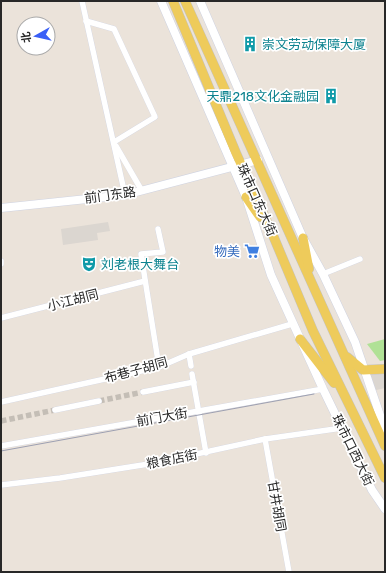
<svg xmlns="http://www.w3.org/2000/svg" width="386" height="573" font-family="Rubik,'Noto Sans SC',sans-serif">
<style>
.green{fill:#b0e196}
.plaza{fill:#dbd6d0}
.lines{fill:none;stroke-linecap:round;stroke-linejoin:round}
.street-tunnel{stroke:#c4beb6;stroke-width:5.5;stroke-dasharray:5.5 3;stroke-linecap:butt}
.street-casing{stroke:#cfd3e1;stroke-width:6}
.secondary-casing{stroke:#cfd3e1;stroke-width:9}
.primary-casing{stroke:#c3c3c3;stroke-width:10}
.street{stroke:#fff;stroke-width:5.5}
.secondary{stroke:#fff;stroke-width:8}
.primary{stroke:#eecb5b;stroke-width:9}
.tram{stroke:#9da0b2;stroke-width:1}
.labels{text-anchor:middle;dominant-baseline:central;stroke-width:3.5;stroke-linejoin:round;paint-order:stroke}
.culture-label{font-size:13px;fill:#0d838f;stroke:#fff;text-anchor:start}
.street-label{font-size:13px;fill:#282828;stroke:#fff}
.shop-label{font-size:13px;fill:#366cbe;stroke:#fff;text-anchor:end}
</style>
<rect width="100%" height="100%" fill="#ebe3da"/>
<path class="green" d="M385 339V360L380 361 367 344Z"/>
<g class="plaza">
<path d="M108 222 110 231 97 233 98 240 63 245 61 229Z"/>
<path d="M385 372V388L372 391 370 375Z"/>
</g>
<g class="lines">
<g class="street-tunnel">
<path d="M99 401 143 392"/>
<path d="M1 421 55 410"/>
</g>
<g class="street-casing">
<g id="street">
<path d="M82 1 125 195"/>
<path d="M86 21 114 29 155 117 114 142"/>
<path d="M116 146 142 191"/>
<path d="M158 229 163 252 141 254 159 367"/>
<path d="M1 261V264"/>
<path d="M323 274 360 259"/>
<path d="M1 318 145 281"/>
<path d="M189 354 191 366"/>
<path d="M192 374 206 453"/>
<path d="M143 392 194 382"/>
<path d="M1 402 159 367 189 354 292 324"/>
<path d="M55 410 99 401"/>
<path d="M265 439 289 572"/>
<path d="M1 446 323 389"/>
<path d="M1 485 60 478 155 463 265 439 342 428"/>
</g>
</g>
<g class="secondary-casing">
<g id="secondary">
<path d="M161 1 246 197 271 275 323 389 372 490 385 509"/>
<path d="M200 1 303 238 323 274 355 342 385 430"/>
<path d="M1 208 125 195 258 160"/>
</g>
</g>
<g class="primary-casing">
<g id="primary">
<path d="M173 1 236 153 272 233 313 331 385 478"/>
<path d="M185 1 385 446"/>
<path d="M246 197 260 217"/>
<path d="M303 238 309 269"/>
<path d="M300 339 334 383"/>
<path d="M347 357 363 370 385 369"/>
</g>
</g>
<use href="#street" class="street"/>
<use href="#secondary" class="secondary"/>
<use href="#primary" class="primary"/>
<path class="tram" d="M1 451 314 394"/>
</g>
<defs>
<g id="building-bare" transform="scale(1.2)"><path d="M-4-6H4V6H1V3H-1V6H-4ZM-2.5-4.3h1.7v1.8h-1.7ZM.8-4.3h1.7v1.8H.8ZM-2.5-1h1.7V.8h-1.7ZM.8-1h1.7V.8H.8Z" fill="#0f9aa8" stroke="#fff" stroke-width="2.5" paint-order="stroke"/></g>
<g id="supermarket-bare" transform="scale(1.2)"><path d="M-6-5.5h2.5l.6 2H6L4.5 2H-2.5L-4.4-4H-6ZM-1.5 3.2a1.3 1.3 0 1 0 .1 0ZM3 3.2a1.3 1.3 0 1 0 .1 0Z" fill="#3f7fe0" stroke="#fff" stroke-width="2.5" paint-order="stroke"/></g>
<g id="theatre-bare" transform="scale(1.2)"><path d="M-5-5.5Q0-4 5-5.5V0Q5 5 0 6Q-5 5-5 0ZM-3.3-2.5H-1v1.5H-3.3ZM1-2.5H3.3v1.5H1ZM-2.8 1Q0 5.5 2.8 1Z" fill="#0f9aa8" stroke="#fff" stroke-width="2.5" paint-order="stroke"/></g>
</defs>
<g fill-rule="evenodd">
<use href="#building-bare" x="250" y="44"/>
<use href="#building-bare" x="331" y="96"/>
<use href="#supermarket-bare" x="252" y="251"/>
<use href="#theatre-bare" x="89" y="264"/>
</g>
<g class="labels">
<g class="culture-label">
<text x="262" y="44">崇文劳动保障大厦</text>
<text x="319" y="96" text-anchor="end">天鼎218文化金融园</text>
<text x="101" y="264">刘老根大舞台</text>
</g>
<g class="street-label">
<text transform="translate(110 195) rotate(-8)">前门东路</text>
<text transform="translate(257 200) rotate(66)">珠市口东大街</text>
<text transform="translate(73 300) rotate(-14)">小江胡同</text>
<text transform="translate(136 370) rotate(-15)">布巷子胡同</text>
<text transform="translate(162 417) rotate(-10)">前门大街</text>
<text transform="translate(353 450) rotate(64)">珠市口西大街</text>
<text transform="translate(172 459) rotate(-11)">粮食店街</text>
<text transform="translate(277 506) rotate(80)">甘井胡同</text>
</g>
<g class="shop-label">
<text x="240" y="251">物美</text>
</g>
</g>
<rect width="386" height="573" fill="none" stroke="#282828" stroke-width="4"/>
<g transform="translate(36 36) rotate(262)"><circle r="19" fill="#ffffff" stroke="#a9a9a9"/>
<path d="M0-3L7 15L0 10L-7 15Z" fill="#3a5ff7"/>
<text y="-6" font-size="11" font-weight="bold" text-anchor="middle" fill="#282828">北</text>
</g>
</svg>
